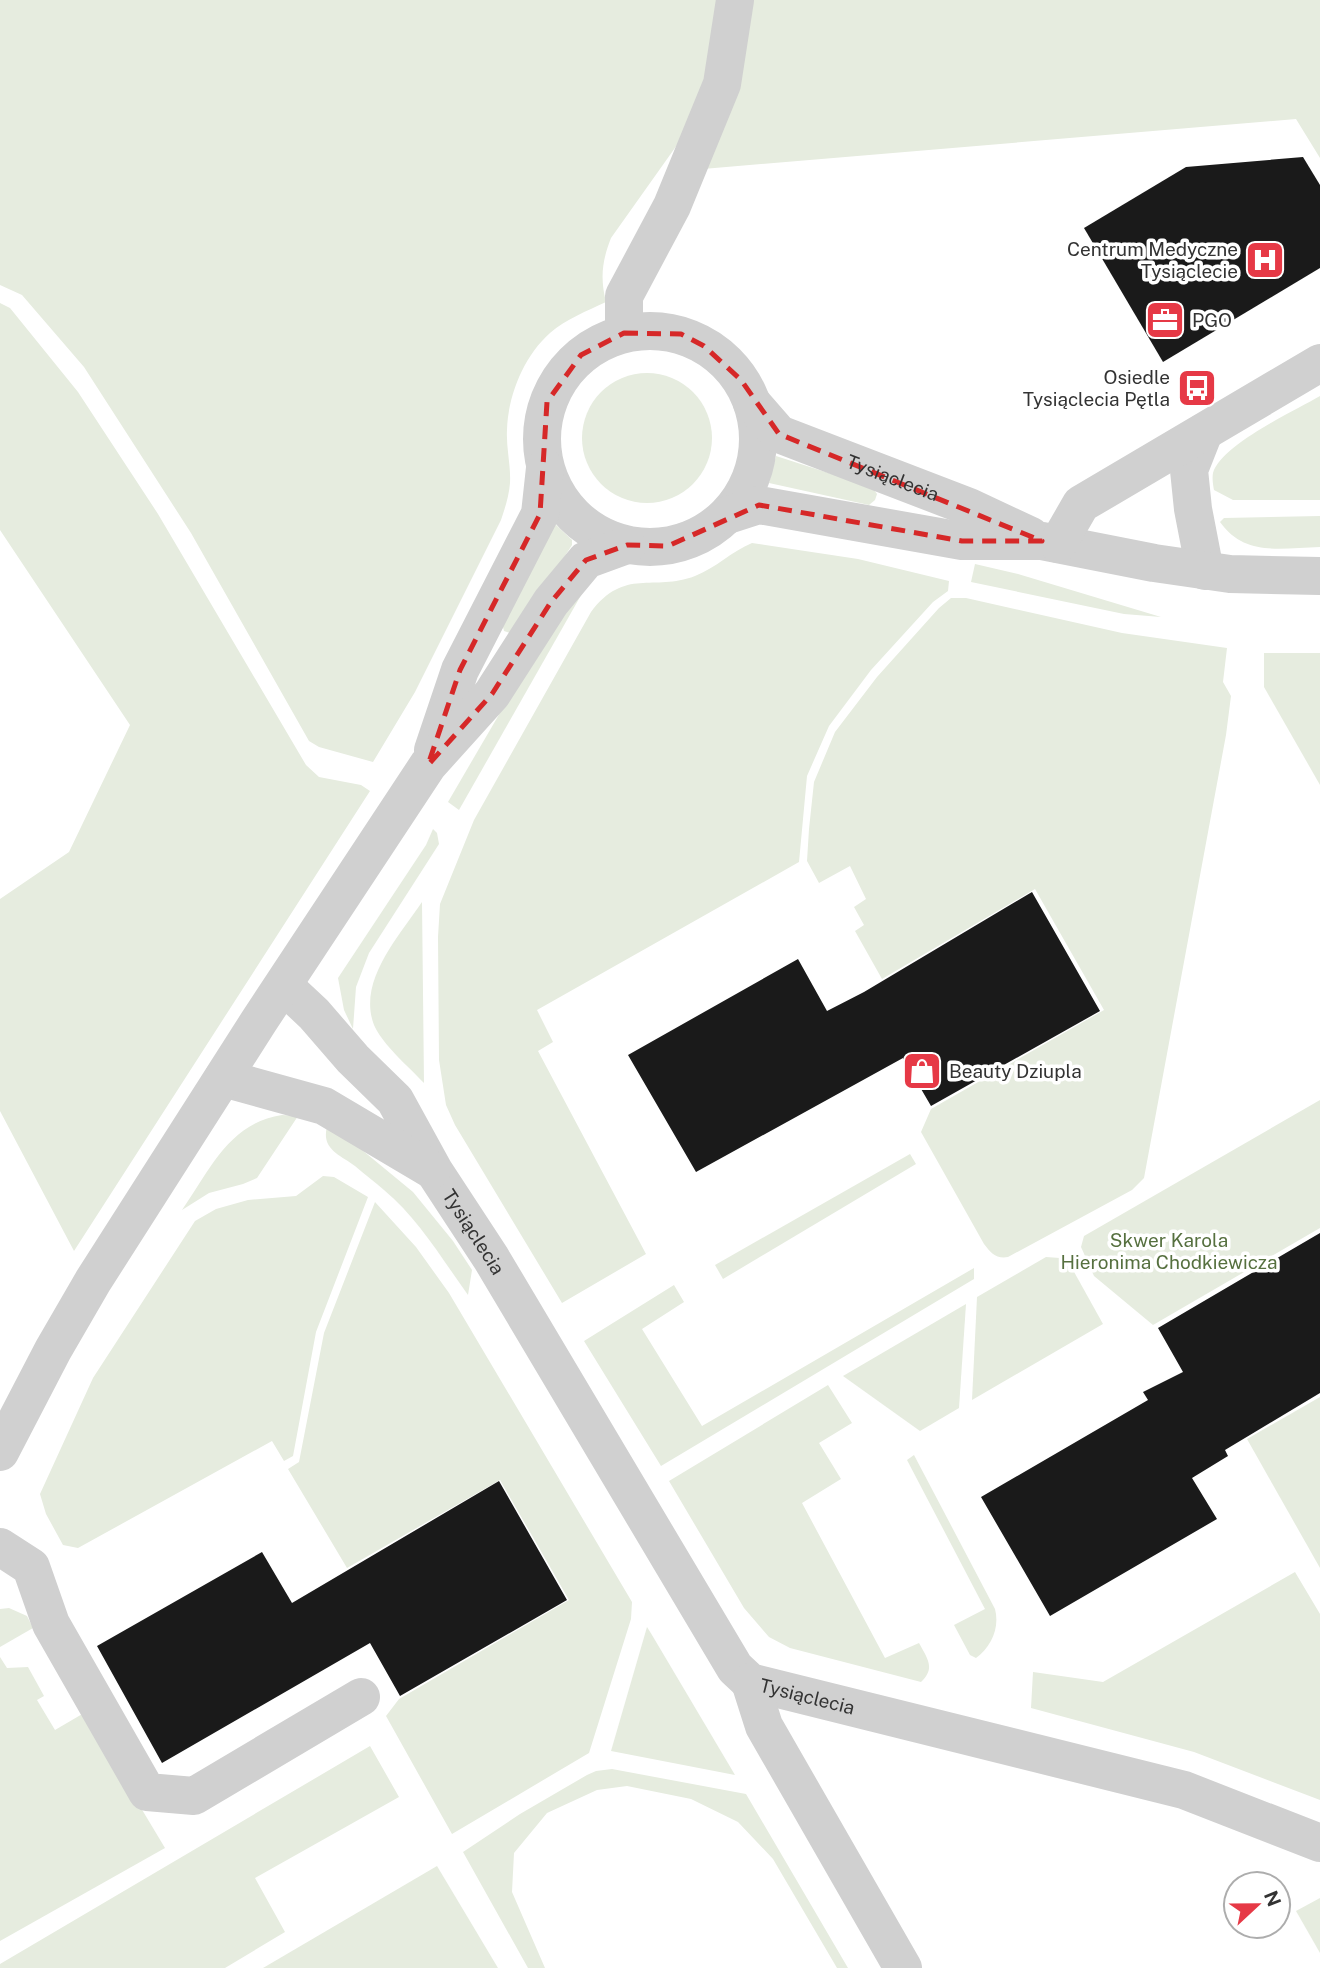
<svg xmlns="http://www.w3.org/2000/svg" width="1320" height="1968" font-family="'Public Sans',sans-serif">
<style>
.green{fill:#e6ecdf}
.building{fill:#1a1a1a}
.lines{fill:none;stroke-linecap:round;stroke-linejoin:round}
.minor{stroke:#d0d0d0;stroke-width:38}
.marked{fill:none;stroke:#d62828;stroke-width:5;stroke-dasharray:14 9;stroke-linejoin:round}
.labels{text-anchor:middle;dominant-baseline:central;stroke-width:7;stroke-linejoin:round;paint-order:stroke}
.poi-label{font-size:19px;fill:#333;stroke:#fff;text-anchor:end}
.street-label{font-size:19px;fill:#333;stroke:#fff}
.park-label{font-size:19px;fill:#56703f;stroke:#fff}
</style>
<rect width="100%" height="100%" fill="#fff"/>
<g class="green">
<path d="M0 0H726L704 107 611 238C602 261 600 278 606 302 587 311 566 319 550 333 524 356 508 395 507 430 506 447 511 466 510 483 509 496 505 508 501 520L415 692 373 762 319 747 309 741 191 533 84 367 22 295 0 285Z"/>
<path d="M750 0H1320V158L1296 119 703 169Z"/>
<path d="M0 303 10 308 78 392 158 514 306 765 319 777 361 785 370 791 74 1251 0 1111V899L69 852 130 725 0 530Z"/>
<circle cx="647" cy="438" r="65"/>
<path d="M1320 396V500H1233L1214 490C1213 485 1212 478 1213 473 1221 445 1294 411 1320 396Z"/>
<path d="M776 456 872 487 877 494 875 500 869 505 769 483Z"/>
<path d="M1320 516V547C1281 548 1245 557 1220 522L1224 518Z"/>
<path d="M555 524 572 540V545L516 632 510 633 504 631 502 623Z"/>
<path d="M752 543 858 559 949 581 948 591 933 602 871 670 829 726 807 776 799 862 537 1010 553 1042 538 1051 646 1254 562 1303 455 1125 446 1105 439 1060 438 937 440 904 474 820 591 612C625 567 653 592 695 576 716 568 732 551 752 543Z"/>
<path d="M975 564 1018 574 1161 617 1124 614 971 582Z"/>
<path d="M588 583 459 810 448 802 550 627Z"/>
<path d="M951 598H966L1122 633 1227 648 1223 682 1231 696 1226 735 1144 1178 1132 1190 1008 1257C996 1259 991 1253 984 1244L921 1132 931 1109 1104 1010 1035 889 882 979 855 931 864 925 854 907 866 899 850 866 819 883 807 861 809 829 814 782 835 732 877 677 939 608Z"/>
<path d="M1264 653H1320V785L1264 687Z"/>
<path d="M433 829 437 833 439 844 369 953 356 987 353 1029 344 1010 338 978 426 845Z"/>
<path d="M422 902 424 1083C409 1067 382 1044 374 1025 357 981 400 935 422 902Z"/>
<path d="M1320 1100V1228L1153 1325 1094 1276 1081 1247 1084 1236Z"/>
<path d="M282 1115 298 1116 257 1178 243 1184 209 1193 182 1210C210 1170 229 1123 282 1115Z"/>
<path d="M327 1127 356 1145 413 1192 453 1241 472 1270 468 1295C442 1259 418 1218 384 1190 375 1182 364 1174 355 1166 340 1155 321 1149 327 1127Z"/>
<path d="M910 1154 916 1164 723 1279 715 1265Z"/>
<path d="M323 1176 334 1177 368 1197 316 1332 293 1456 284 1461 272 1441 78 1548 63 1545 46 1514 40 1494 93 1378 195 1221 216 1209 248 1200 296 1196Z"/>
<path d="M375 1202 416 1247 449 1293 632 1602 631 1619 589 1753 452 1834 386 1716 399 1699 569 1600 500 1480 347 1568 288 1469 299 1462 324 1333Z"/>
<path d="M1046 1257 1060 1258 1073 1270 1103 1324 972 1400 977 1297Z"/>
<path d="M974 1268V1279L661 1466 584 1341 674 1285 684 1302 642 1329 702 1426Z"/>
<path d="M966 1304 959 1408 920 1431 843 1376Z"/>
<path d="M828 1385 852 1423 819 1443 841 1479 802 1503 885 1658 919 1643C927 1658 936 1668 921 1682L790 1648 769 1637 744 1608 669 1481Z"/>
<path d="M1320 1397V1568L1247 1439Z"/>
<path d="M914 1455 995 1609C1000 1628 991 1647 976 1658L970 1655 954 1625 985 1609 907 1460Z"/>
<path d="M1295 1572 1320 1614V1800L1194 1752 1031 1708 1033 1672 1103 1682Z"/>
<path d="M9 1608 27 1616 33 1628 0 1647V1609Z"/>
<path d="M647 1627 652 1635 735 1775 611 1751Z"/>
<path d="M0 1657 7 1668 28 1667 44 1696 37 1700 55 1730 84 1713 165 1848 0 1941Z"/>
<path d="M370 1746 399 1797 255 1878 285 1932 225 1968H0V1964Z"/>
<path d="M612 1769 746 1794 848 1968H837L773 1859 738 1822 691 1799 627 1786 597 1790 547 1813 514 1853 512 1892 545 1968H528L463 1852 520 1814 587 1775 596 1771Z"/>
<path d="M437 1866 498 1968H263Z"/>
<path d="M1320 1898V1953L1296 1911Z"/>
</g>
<g class="building">
<path d="M1303 157 1320 185V268L1163 362 1084 228 1186 167Z"/>
<path d="M1032 892 1100 1011 931 1106 903 1058 696 1172 628 1055 798 959 827 1011 864 992Z"/>
<path d="M1320 1233V1393L1225 1450 1228 1456 1192 1478 1217 1519 1050 1616 981 1497 1148 1400 1143 1392 1183 1372 1158 1328Z"/>
<path d="M499 1481 567 1600 400 1696 370 1643 162 1763 97 1646 262 1552 292 1603Z"/>
</g>
<g class="lines">
<g class="minor">
<circle cx="650" cy="439" r="108"/>
<path d="M624 333V296L672 206 722 84 735 0"/>
<path id="s1" d="M752 403 779 434 969 507 1031 536"/>
<path d="M1204 432 1189 470 1193 509 1205 571"/>
<path d="M728 515 759 505 962 541H1042L1154 563 1230 574 1320 576"/>
<path d="M1058 544 1081 504 1320 363"/>
<path d="M433 750 460 670 540 514 545 468"/>
<path id="s2" d="M284 986 314 1014 353 1059 395 1100 434 1171 491 1258 735 1668 750 1682 1184 1790 1320 1843"/>
<path d="M223 1078 324 1106 432 1170"/>
<path d="M0 1452 53 1350 93 1281 259 1021 428 765 492 694 551 602 586 560 627 545"/>
<path d="M0 1547 31 1567 51 1624 147 1792 194 1796 361 1697"/>
<path d="M750 1682 764 1726 903 1968"/>
</g>
</g>
<path class="marked" d="M624 333 681 334 704 346 741 380 779 434 1042 541H962L759 505 668 546 627 545 586 560 551 602 492 694 428 765 460 670 540 514 547 402 581 355Z"/>
<defs>
<g id="hospital-square" transform="scale(2.0125)"><rect x="-9" y="-9" width="18" height="18" rx="4" fill="#e63946" stroke="#fff"/><path d="M-5-5h3v3.5h4V-5h3V5h-3V1.5h-4V5h-3Z" fill="#fff"/></g>
<g id="office-square" transform="scale(2.0125)"><rect x="-9" y="-9" width="18" height="18" rx="4" fill="#e63946" stroke="#fff"/><path d="M-6-3h4V-5.5h4V-3h4V5H-6ZM-1-4.5V-3h2v-1.5ZM-6 0V1H6V0Z" fill="#fff"/></g>
<g id="bus-square" transform="scale(2.0125)"><rect x="-9" y="-9" width="18" height="18" rx="4" fill="#e63946" stroke="#fff"/><path d="M-5-6H5V4H4V6H2V4H-2V6H-4V4H-5ZM-3.5-4V0h7V-4ZM-3.5 1.2v1.5H-2V1.2ZM2 1.2v1.5H3.5V1.2Z" fill="#fff"/></g>
<g id="shop-square" transform="scale(2.0125)"><rect x="-9" y="-9" width="18" height="18" rx="4" fill="#e63946" stroke="#fff"/><path d="M-5-2.5h2.3a2.7 3.5 0 0 1 5.4 0H5L5.5 6h-11ZM-1.5-2.5h3a1.5 2.3 0 0 0-3 0Z" fill="#fff"/></g>
</defs>
<g fill-rule="evenodd">
<use href="#hospital-square" x="1265" y="260"/>
<use href="#office-square" x="1165" y="320"/>
<use href="#bus-square" x="1197" y="388"/>
<use href="#shop-square" x="922" y="1071"/>
</g>
<g class="labels">
<g class="poi-label">
<text x="1238" y="249">Centrum Medyczne<tspan x="1238" dy="22">Tysiąclecie</tspan></text>
<text x="1192" y="320" text-anchor="start">PGO</text>
<text x="1170" y="377">Osiedle<tspan x="1170" dy="22">Tysiąclecia Pętla</tspan></text>
<text x="949" y="1071" text-anchor="start">Beauty Dziupla</text>
</g>
<g class="street-label">
<text stroke="none"><textPath href="#s1" startOffset="163">Tysiąclecia</textPath></text>
<text stroke="none"><textPath href="#s2" startOffset="313">Tysiąclecia</textPath></text>
<text stroke="none"><textPath href="#s2" startOffset="901">Tysiąclecia</textPath></text>
</g>
<g class="park-label">
<text x="1169" y="1240">Skwer Karola<tspan x="1169" dy="22">Hieronima Chodkiewicza</tspan></text>
</g>
</g>
<g transform="translate(1257 1905) rotate(68)"><circle r="33" fill="#ffffff" stroke="#adadad" stroke-width="2"/>
<path d="M0-5L12 26L0 18L-12 26Z" fill="#e63946"/>
<text y="-10" font-size="19" font-weight="bold" text-anchor="middle" fill="#333333">N</text>
</g>
</svg>
